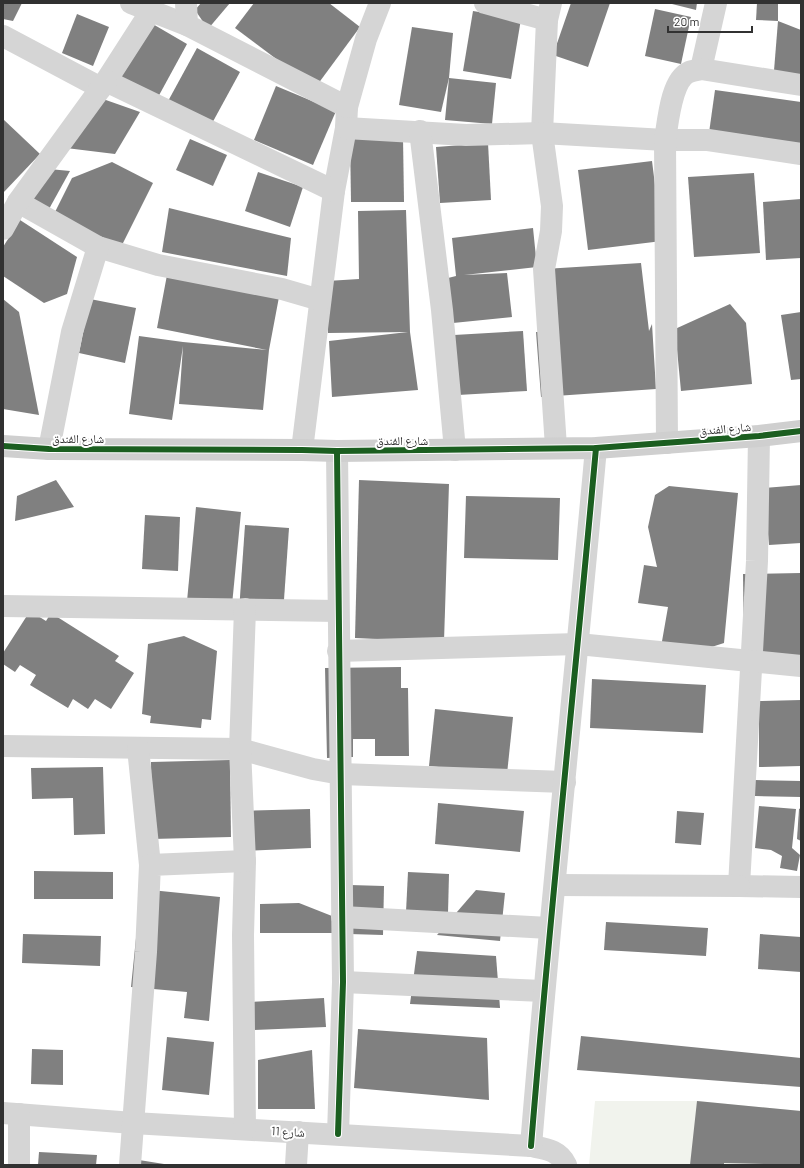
<svg xmlns="http://www.w3.org/2000/svg" width="804" height="1168" font-family="Barlow,'Noto Naskh Arabic',sans-serif">
<style>
.green{fill:#f1f3ed}
.building{fill:#808080}
.lines{fill:none;stroke-linecap:round;stroke-linejoin:round}
.street{stroke:#d5d5d5;stroke-width:22}
.secondary{stroke:#cfcfcf;stroke-width:22}
.cycleway-casing{stroke:#fff;stroke-width:8}
.cycleway{stroke:#1b5e20;stroke-width:6}
.labels{text-anchor:middle;dominant-baseline:central;stroke-width:4;stroke-linejoin:round;paint-order:stroke}
.street-label{font-size:12px;fill:#313131;stroke:#fff}
</style>
<rect width="100%" height="100%" fill="#fff"/>
<path class="green" d="M595 1101H697L801 1111V1165H589Z"/>
<g class="building">
<path d="M3 3H22L13 21 3 19Z"/>
<path d="M201 3H230L208 29 195 10Z"/>
<path d="M254 3H329L360 27 315 88 235 28Z"/>
<path d="M571 3H610L588 67 553 55Z"/>
<path d="M668 3H697L696 10Z"/>
<path d="M757 3H778V21L756 20Z"/>
<path d="M655 9 691 17 681 64 645 56Z"/>
<path d="M473 11 521 19 511 79 463 71Z"/>
<path d="M77 14 109 27 93 66 62 53Z"/>
<path d="M778 21 801 30V85L773 83Z"/>
<path d="M151 23 187 44 157 99 120 78Z"/>
<path d="M412 27 453 33 449 78 441 112 399 105Z"/>
<path d="M197 48 240 72 210 127 167 103Z"/>
<path d="M449 78 496 83 492 124 445 120Z"/>
<path d="M276 86 336 111 313 165 254 140Z"/>
<path d="M715 90 801 102V153L708 140Z"/>
<path d="M103 99 140 112 115 154 66 148Z"/>
<path d="M3 119 40 154 3 193Z"/>
<path d="M350 138H403L404 202H351Z"/>
<path d="M190 139 227 155 213 186 176 170Z"/>
<path d="M488 143 491 200 440 203 436 147Z"/>
<path d="M652 161 662 241 588 250 578 170Z"/>
<path d="M112 162 153 183 120 249 53 216 72 178Z"/>
<path d="M49 169 70 171 49 209 33 199Z"/>
<path d="M258 172 303 187 290 227 245 211Z"/>
<path d="M754 173 760 253 694 257 688 177Z"/>
<path d="M801 199V258L766 260 763 202Z"/>
<path d="M169 208 291 238 287 276 162 252Z"/>
<path d="M406 210 410 332 418 390 332 397 329 341 408 332 328 333 327 281 359 279 358 211Z"/>
<path d="M20 220 77 257 67 294 44 303 3 276V247Z"/>
<path d="M533 228 537 267 464 275 507 273 512 317 453 323 448 278 456 276 452 238Z"/>
<path d="M641 263 649 331 652 324 656 389 541 397 536 332H548L544 269Z"/>
<path d="M167 275 279 297 269 350 263 410 179 404 183 346 172 420 129 414 139 336 183 342 267 350 157 328Z"/>
<path d="M3 299 19 312 39 415 3 409Z"/>
<path d="M90 299 136 308 125 363 79 353Z"/>
<path d="M730 304 746 323 752 384 681 391 675 329Z"/>
<path d="M801 312V379L791 380 781 315Z"/>
<path d="M523 331 527 391 458 395 454 335Z"/>
<path d="M56 480 74 507 15 521 17 496Z"/>
<path d="M359 480 449 484 444 642 355 638Z"/>
<path d="M801 485V543L769 545 764 488Z"/>
<path d="M669 486 738 493 724 643 696 652 661 647 668 607 638 603 644 565 657 567 648 527 655 495Z"/>
<path d="M466 496 560 498 558 560 464 558Z"/>
<path d="M196 507 241 512 232 605 187 601Z"/>
<path d="M145 515 180 517 178 571 142 569Z"/>
<path d="M245 525 289 528 283 614 239 611Z"/>
<path d="M801 573V655H744L743 574Z"/>
<path d="M30 611 46 621 51 613 119 656 115 661 134 673 111 709 95 699 88 709 73 699 68 708 30 685 36 675 20 665 15 672 3 664V653Z"/>
<path d="M184 636 217 651 211 720 202 719 201 728 150 723 151 716 142 714 148 644Z"/>
<path d="M401 667V688H408L409 756H375V739H353V757L327 758 325 668Z"/>
<path d="M592 679 706 685 703 733 590 728Z"/>
<path d="M801 700V766L759 767V701Z"/>
<path d="M435 709 513 717 507 774 429 766Z"/>
<path d="M230 760 231 837 152 839 151 762Z"/>
<path d="M103 767 105 834 74 835 73 798 32 799 31 768Z"/>
<path d="M755 780 801 781V797L755 796Z"/>
<path d="M438 803 524 811 520 852 435 844Z"/>
<path d="M759 806 796 809 792 848 800 855 797 871 780 868 782 856 771 850 755 848Z"/>
<path d="M801 808V841L797 839 799 809Z"/>
<path d="M310 809 311 848 240 851 238 811Z"/>
<path d="M677 811 704 813 701 845 675 843Z"/>
<path d="M34 871 113 872V899H34Z"/>
<path d="M408 872 449 874 448 913 406 912Z"/>
<path d="M350 885 384 886 383 935 349 934Z"/>
<path d="M141 889 220 897 209 1021 184 1018 187 992 131 987Z"/>
<path d="M476 890 505 893 500 941 437 935Z"/>
<path d="M299 903 337 918V933H260V904Z"/>
<path d="M606 922 708 928 706 956 604 950Z"/>
<path d="M23 934 101 936 100 966 22 963Z"/>
<path d="M760 934 801 937V972L758 969Z"/>
<path d="M417 951 496 956 500 1008 410 1004Z"/>
<path d="M324 998 326 1027 252 1030 250 1002Z"/>
<path d="M358 1029 487 1038 489 1100 354 1088Z"/>
<path d="M581 1036 801 1058V1087L577 1070Z"/>
<path d="M167 1037 214 1042 209 1095 162 1090Z"/>
<path d="M32 1049 63 1050V1085L31 1084Z"/>
<path d="M312 1050 315 1109H258V1060Z"/>
<path d="M697 1101 801 1111V1165L724 1163V1165H690Z"/>
<path d="M39 1152 97 1155 96 1165H38Z"/>
<path d="M139 1160 164 1164V1165H139Z"/>
</g>
<g class="lines">
<g class="street">
<path d="M131 3 187 25"/>
<path d="M186 3 187 25 347 107 346 128 334 191 302 450"/>
<path d="M485 3 547 20"/>
<path d="M551 3 547 20 542 133 552 206 551 231 544 269 556 447"/>
<path d="M151 11 106 81 334 191"/>
<path d="M3 36 101 88"/>
<path d="M701 69 716 3"/>
<path d="M347 107 366 39 380 3"/>
<path d="M346 128 466 135 542 133 665 140H708L801 154"/>
<path d="M420 131 442 310 455 450"/>
<path d="M18 202 98 247 158 265 282 289 320 300"/>
<path d="M3 229 18 202 106 81"/>
<path d="M759 436 757 561 739 886 801 887"/>
<path d="M667 443 665 140C668 122 671 80 689 72 692 71 697 70 701 69L801 85"/>
<path d="M49 449 72 332 98 247"/>
<path d="M337 451 343 982 338 1134"/>
<path d="M3 606 338 611"/>
<path d="M338 651 578 644 801 666"/>
<path d="M3 746 240 749 313 769 341 774 565 782"/>
<path d="M138 748 150 865"/>
<path d="M555 885 739 886"/>
<path d="M342 917 549 928"/>
<path d="M343 982 543 991"/>
<path d="M3 1113 133 1123 531 1146C546 1149 559 1150 566 1165"/>
<path d="M245 1129 243 935 245 861 240 749 245 609"/>
<path d="M531 1146C550 913 575 680 596 448"/>
<path d="M19 1165V1114"/>
<path d="M130 1165 146 952 150 865 245 861"/>
<path d="M296 1165 298 1132"/>
</g>
<path class="secondary" d="M3 446 49 449 302 450 337 451 596 448 759 436 801 431"/>
<g class="cycleway-casing">
<g id="cycleway">
<path d="M3 446 49 449 302 450 337 451 596 448 759 436 801 431"/>
<path d="M337 451 343 982 338 1134"/>
<path d="M531 1146C550 913 575 680 596 448"/>
</g>
</g>
<use href="#cycleway" class="cycleway"/>
</g>
<g class="labels">
<g class="street-label">
<text transform="translate(725 428) rotate(-5)">شارع الفندق</text>
<text x="78" y="438">شارع الفندق</text>
<text x="402" y="440">شارع الفندق</text>
<text transform="translate(288 1131) rotate(3)">شارع 11</text>
</g>
</g>
<rect width="804" height="1168" fill="none" stroke="#313131" stroke-width="8"/>
<path d="M668 26v6h84v-6" fill="none" stroke="#313131" stroke-width="2"/>
<text x="674" y="26" font-size="12" fill="#313131" stroke="#ffffff" stroke-width="3" paint-order="stroke">20 m</text>
</svg>
